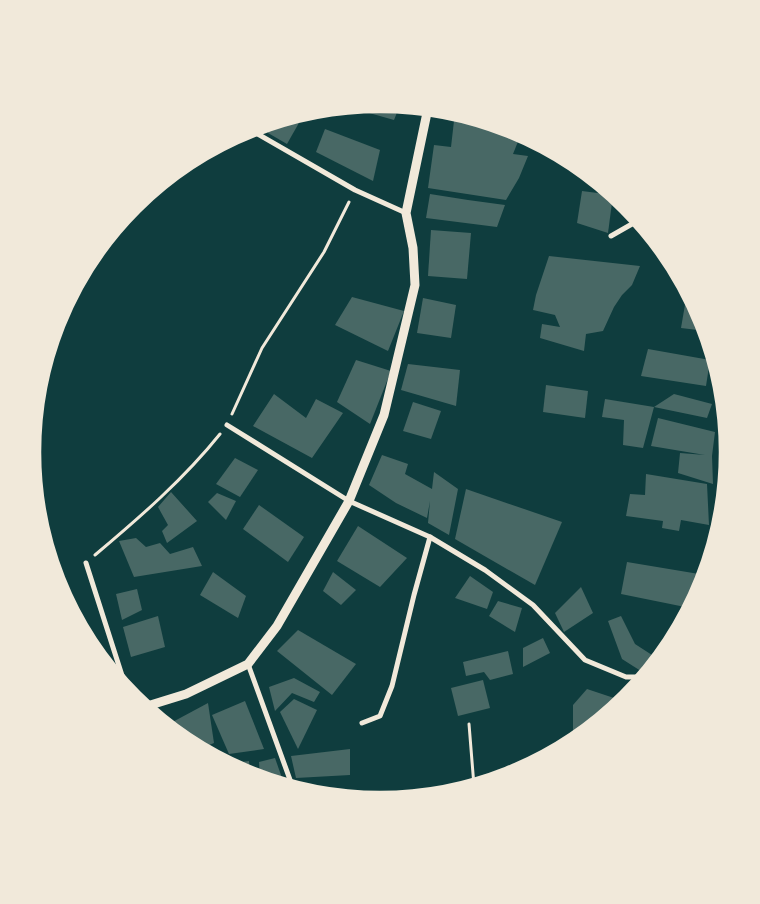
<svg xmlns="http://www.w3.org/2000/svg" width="760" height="904" font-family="'DM Sans',sans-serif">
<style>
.building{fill:#486865}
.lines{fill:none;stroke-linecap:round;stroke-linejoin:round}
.path{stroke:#f1e9da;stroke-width:3}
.minor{stroke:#f1e9da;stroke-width:5}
.tertiary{stroke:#f1e9da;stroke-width:9}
.rim{fill:none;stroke:#f1e9da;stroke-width:2.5}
</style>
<rect width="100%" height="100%" fill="#0f3d3e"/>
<g class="building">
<path d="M380 103 400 105 394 120 348 107Z"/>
<path d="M455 112 514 130 521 134 513 154 528 156 519 178 506 200 428 188 434 145 451 147Z"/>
<path d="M291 116 300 121 287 144 268 133 271 122Z"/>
<path d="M325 129 380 150 373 181 316 152Z"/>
<path d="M582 191 613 195 608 233 577 223Z"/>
<path d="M430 194 468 200 505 205 497 227 426 218Z"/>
<path d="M623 202 627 206 634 214 622 213Z"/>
<path d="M431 230 471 233 467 279 428 276Z"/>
<path d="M549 256 640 266 632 285 622 295 614 307 603 331 586 334 584 351 540 338 542 324 560 327 555 315 533 310 536 295Z"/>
<path d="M687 293H689L702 319 706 331 681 328Z"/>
<path d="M352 297 404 311 388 351 335 325Z"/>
<path d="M423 298 456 305 451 338 417 333Z"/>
<path d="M648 349 710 360 706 386 641 376Z"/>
<path d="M356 360 391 371 370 424 337 402Z"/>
<path d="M408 364 460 370 456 406 401 390Z"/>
<path d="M546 385 588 391 585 418 543 412Z"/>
<path d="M274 394 306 418 316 399 343 413 312 458 253 426Z"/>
<path d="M674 394 712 404 707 418 654 407Z"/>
<path d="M605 399 654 407 643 448 623 445 624 420 602 417Z"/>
<path d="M413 402 441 411 431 439 403 431Z"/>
<path d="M658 418 715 432 712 456 713 484 678 473 680 453 705 455 651 446Z"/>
<path d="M382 455 408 464 405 474 432 489 434 472 458 489 449 535 428 523 430 501 427 518 396 503 369 485Z"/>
<path d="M235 458 258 470 240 497 216 484Z"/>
<path d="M646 474 707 484 709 525 681 520 679 531 662 528 663 521 626 516 630 494 645 495Z"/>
<path d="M466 489 562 522 535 585 455 539Z"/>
<path d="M171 492 197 521 167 543 162 531 168 525 158 507Z"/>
<path d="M217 493 236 501 226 520 208 502Z"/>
<path d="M259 505 304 537 288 562 243 529Z"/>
<path d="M358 526 407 558 380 587 337 561Z"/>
<path d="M136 538 146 547 160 543 170 554 193 547 202 566 134 577 119 541Z"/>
<path d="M627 562 705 575 702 586 690 608 621 594Z"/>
<path d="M213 572 246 596 238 618 200 595Z"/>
<path d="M333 572 356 590 341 605 323 591Z"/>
<path d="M470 576 493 592 487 609 455 598Z"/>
<path d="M581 587 593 613 564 632 555 613Z"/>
<path d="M137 589 142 610 122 620 116 594Z"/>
<path d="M498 601 522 608 515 632 489 616Z"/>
<path d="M158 616 165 647 131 657 123 627Z"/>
<path d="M621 616 635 644 652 655 662 656 647 673H644L622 659 608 621Z"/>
<path d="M298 630 356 664 332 695 277 651Z"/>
<path d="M91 634 98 655 85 636Z"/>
<path d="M543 638 550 653 523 667V648Z"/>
<path d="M508 651 513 674 490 680 484 672 466 676 463 662Z"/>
<path d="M294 678 320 692 314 702 292 693 275 711 269 687Z"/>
<path d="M483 680 490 708 458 716 451 688Z"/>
<path d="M587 689 623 701 573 743V705Z"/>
<path d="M294 699 317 710 298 749 280 712Z"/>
<path d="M245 701 264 749 229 754 212 715Z"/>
<path d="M208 703 214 743 200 749 186 742 167 725Z"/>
<path d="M350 749V775L296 778 291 756Z"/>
<path d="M275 758 282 778 283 785 260 778 259 762Z"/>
<path d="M249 761 250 775 227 764Z"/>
<path d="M337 793 350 795 351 798 337 797Z"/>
</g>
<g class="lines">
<g class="path">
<path d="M232 414 262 348 324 252 349 202"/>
<path d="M95 555C139 518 184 479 220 434"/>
<path d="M469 724 474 786"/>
</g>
<g class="minor">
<path d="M249 129 355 190 406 213"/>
<path d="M611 236 639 220"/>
<path d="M227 425 349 501 430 537 485 570 533 605 585 660 626 677H644"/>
<path d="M86 563 127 691"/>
<path d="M248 664 293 788"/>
<path d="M362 723 380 716 392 686 414 595 430 537"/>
</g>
<path class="tertiary" d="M144 707 186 694 248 664 277 626 349 501 384 415 415 285 413 248 406 213 428 108"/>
</g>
<path d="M0 0H760V904H0ZM40 452a340 340 0 1 1 680 0a340 340 0 1 1-680 0Z" fill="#f1e9da" fill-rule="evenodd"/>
<path class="rim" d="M40 452a340 340 0 1 1 680 0a340 340 0 1 1-680 0Z"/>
</svg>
